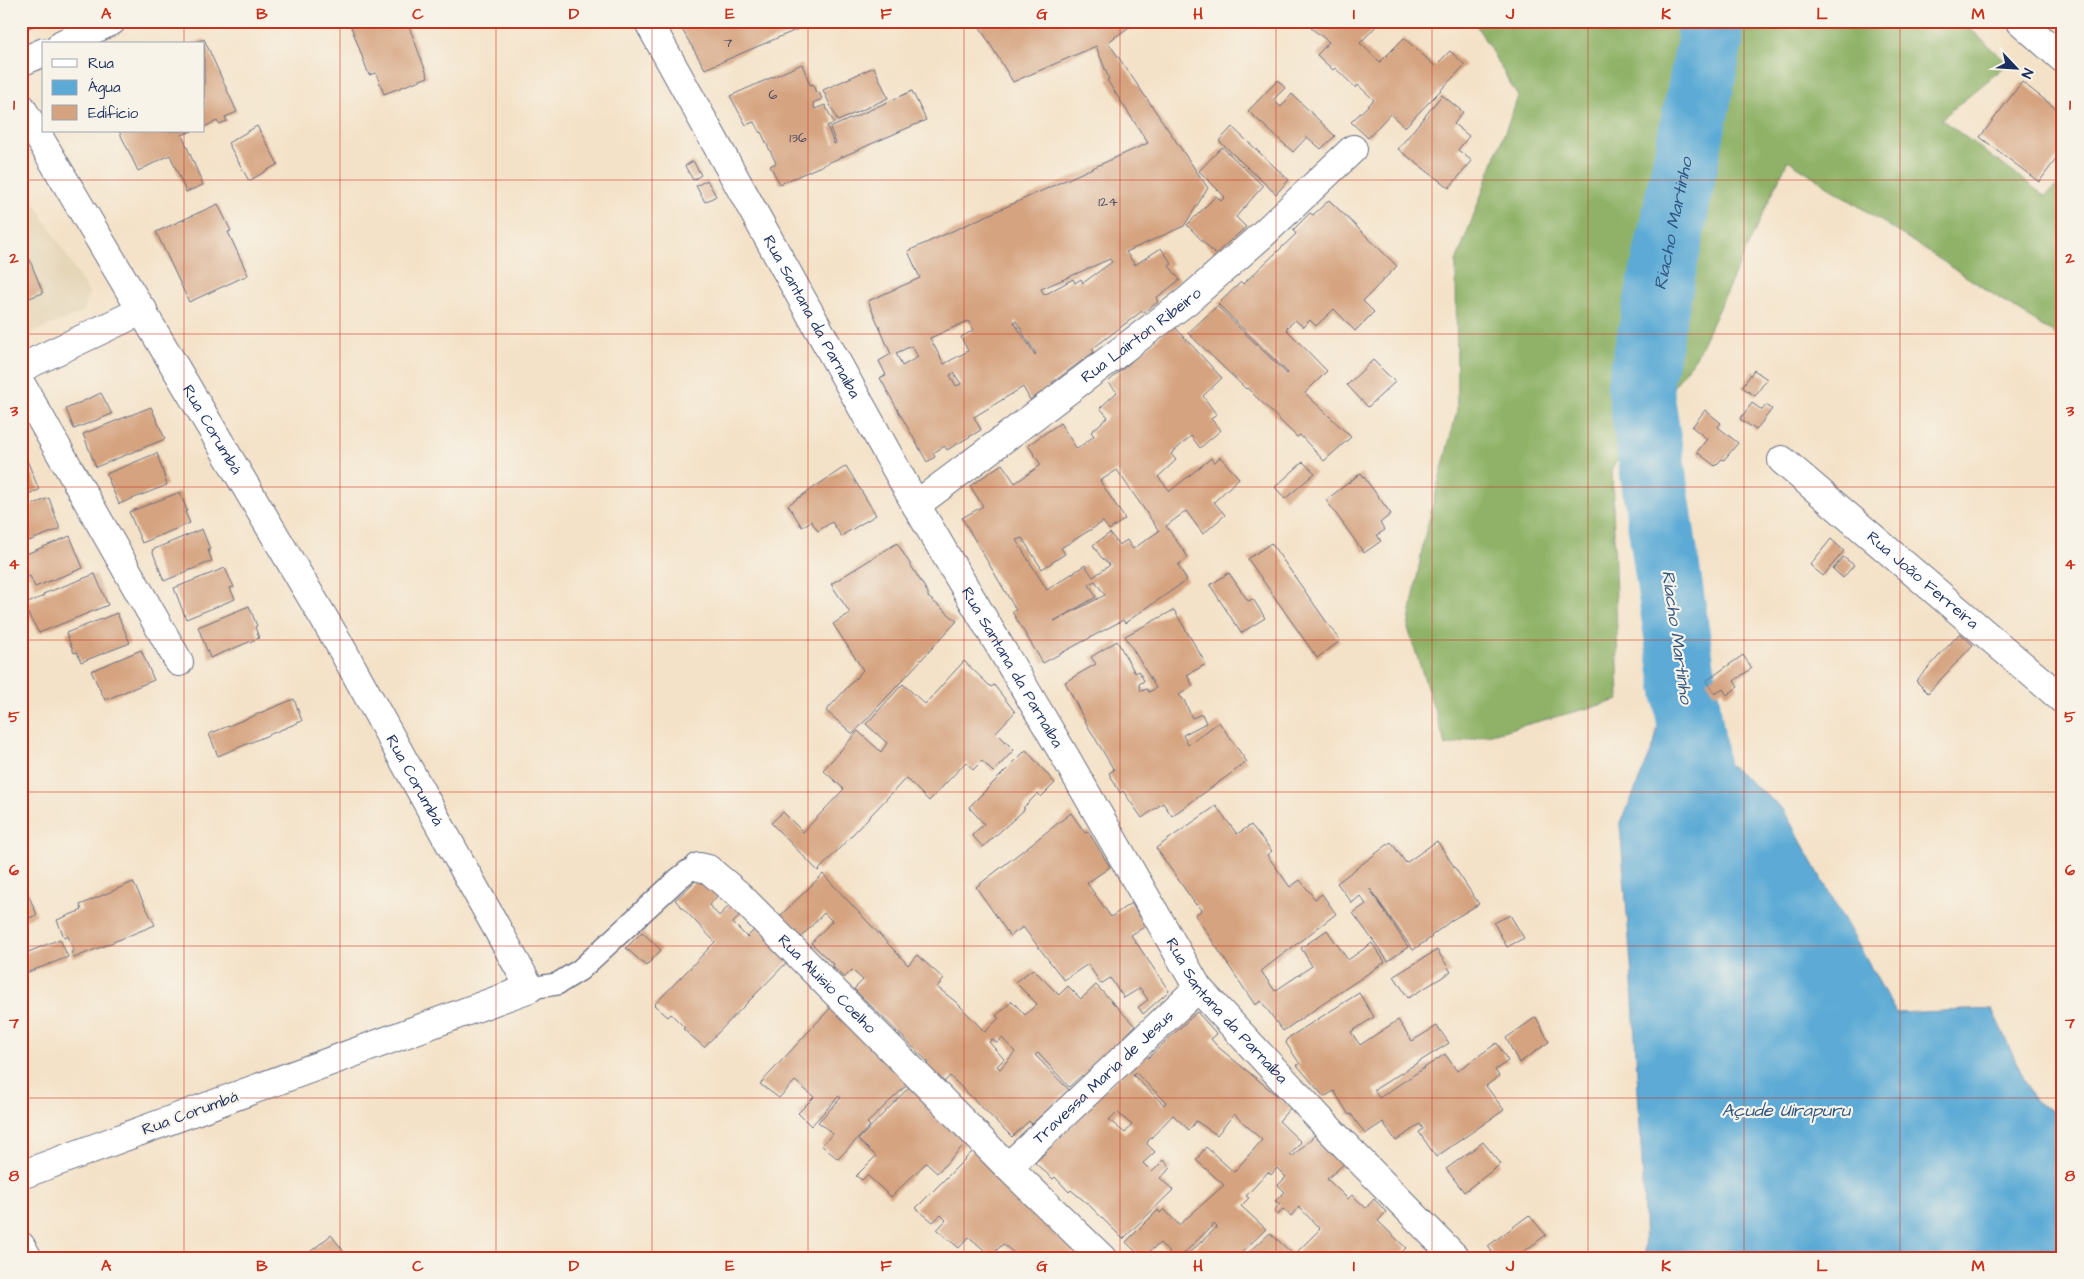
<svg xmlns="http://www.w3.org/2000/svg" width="2084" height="1279" font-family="'Architects Daughter',sans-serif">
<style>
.built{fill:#e5d6b8}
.forest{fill:#8fb267;stroke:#557062}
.water{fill:#5caad5;stroke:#3c6c9a}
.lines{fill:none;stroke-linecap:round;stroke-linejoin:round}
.river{stroke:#5caad5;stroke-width:66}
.building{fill:#d5a37f;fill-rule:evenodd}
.service-casing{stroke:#676e83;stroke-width:24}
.minor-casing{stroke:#676e83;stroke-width:30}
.service{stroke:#fff;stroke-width:21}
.minor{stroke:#fff;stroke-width:28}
.grid{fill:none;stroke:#c8321e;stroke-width:1;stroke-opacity:0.55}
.labels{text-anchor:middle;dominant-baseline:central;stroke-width:4.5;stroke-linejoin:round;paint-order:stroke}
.number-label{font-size:14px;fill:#4a4c66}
.street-label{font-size:16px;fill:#1b2f5e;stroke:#f7f3e8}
.water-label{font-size:18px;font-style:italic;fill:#2e5482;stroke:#f7f3e8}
.neatline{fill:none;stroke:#c8321e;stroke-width:2}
.grid-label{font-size:16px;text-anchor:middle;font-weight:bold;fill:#c8321e}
</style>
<rect width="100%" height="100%" fill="#f7f3e8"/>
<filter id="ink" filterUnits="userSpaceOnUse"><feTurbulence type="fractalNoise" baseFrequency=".02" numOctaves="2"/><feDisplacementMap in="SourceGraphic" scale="10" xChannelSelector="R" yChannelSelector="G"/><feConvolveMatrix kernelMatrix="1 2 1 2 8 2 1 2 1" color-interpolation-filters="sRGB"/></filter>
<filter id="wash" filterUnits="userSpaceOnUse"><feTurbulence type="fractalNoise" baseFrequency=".0096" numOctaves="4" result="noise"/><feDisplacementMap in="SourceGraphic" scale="20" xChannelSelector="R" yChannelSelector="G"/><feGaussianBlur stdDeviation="1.12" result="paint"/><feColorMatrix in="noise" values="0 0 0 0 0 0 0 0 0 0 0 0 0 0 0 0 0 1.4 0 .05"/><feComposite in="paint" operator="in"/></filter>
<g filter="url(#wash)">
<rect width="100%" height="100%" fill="#f4e2c8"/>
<path class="built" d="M21 180 89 293 83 312 21 337Z"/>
<path class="forest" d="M1474 21H1962L2008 64 1941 119 2045 196 2063 182V340L1788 160 1696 357 1612 468 1619 700 1446 746 1408 628 1424 539 1457 411 1456 262 1518 97Z"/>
<path class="water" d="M1671 661 1722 759 1783 809 1896 1013 1992 1009 2034 1101 2063 1117V1258H1645L1643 1181 1631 964 1620 825 1654 745Z"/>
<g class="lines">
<path class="river" id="s1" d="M1698 778 1640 385 1710 41 1708 21"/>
</g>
<g id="blocks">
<g class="building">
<path d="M21 21H43L22 31Z"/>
<path d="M349 21H407L428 77 384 94 376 73 369 75Z"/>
<path d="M677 21H817L705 69Z"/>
<path d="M976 21H1138L1108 42 1208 188 1184 226 1126 252 1135 265 1161 248 1172 264 1169 266 1180 280 1156 298 1158 302 1143 313 1142 311 1092 349 1094 352 1052 383 1053 385 1030 400 1023 387 974 417 981 430 947 450 945 446 933 453 935 457 927 462 880 378 886 375 879 361 891 354 868 301 920 278 908 251 1148 143 1107 80 1109 79 1096 46 1013 82ZM1110 259 1112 262 1083 283 1081 279 1075 283 1073 279 1044 295 1041 289ZM968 321 974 330 961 337 968 351 944 364 930 338ZM1016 321 1036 354 1035 355 1014 322ZM912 346 918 357 902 366 896 353ZM954 373 961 384 956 386 950 375Z"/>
<path d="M1318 21H1381L1360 43 1380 62 1404 38 1435 66 1450 51 1465 65 1405 127 1390 114 1368 138 1351 122 1374 100 1358 85 1356 88 1335 68 1333 70 1317 55 1329 42 1311 28Z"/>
<path d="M204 39 237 112 225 117 227 121 219 124 217 121 204 127V44H192Z"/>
<path d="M802 64 810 85 813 84 816 93 819 92 822 99 813 103 815 109 825 105 834 123 827 126 834 144 836 143 830 128 912 91 926 120 780 184 770 166 776 163 761 132 760 133 754 122 746 125 730 96Z"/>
<path d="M874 67 888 98 838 121 823 90Z"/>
<path d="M1278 80 1285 88 1273 100 1281 107 1292 94 1335 136 1321 149 1307 137 1293 152 1248 111Z"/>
<path d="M2022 82 2063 114V150L2039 182 1980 137Z"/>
<path d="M1442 95 1463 112 1454 124 1469 136 1458 150 1472 161 1449 188 1398 149Z"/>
<path d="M257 126 278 164 249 181 228 143Z"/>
<path d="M1232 127 1289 180 1276 194 1219 141Z"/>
<path d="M119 131H192L182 135 203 185 186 192 170 155 138 171Z"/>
<path d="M1222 147 1263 186 1236 217 1246 227 1215 254 1187 225 1216 196 1221 201 1225 197 1199 171Z"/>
<path d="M693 161 701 175 693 180 685 166Z"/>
<path d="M707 180 716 196 705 202 696 186Z"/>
<path d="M1329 200 1397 266 1363 301 1374 312 1355 331 1334 309 1316 326 1310 320 1303 327 1295 320 1286 329 1327 371 1305 393 1351 437 1324 461 1300 435 1297 437 1247 388 1246 389 1188 333 1217 306 1287 374 1288 373 1218 304 1241 282 1243 284 1296 234 1293 230 1310 213 1313 215Z"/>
<path d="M218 204 231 231 228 232 248 275 189 302 156 232Z"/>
<path d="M25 248 43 293 21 301V250Z"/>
<path d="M1173 325 1222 378 1203 396 1216 414 1211 419 1221 430 1200 448 1191 436 1171 454 1176 460 1158 477 1170 491 1210 459 1211 458 1214 463 1220 457 1239 478 1214 502 1225 515 1203 534 1186 511 1166 526 1188 557 1178 565 1187 580 1125 623 1123 620 1043 663 1012 612 1016 610 962 518 983 506 970 486 1002 464 1015 483 1041 465 1028 445 1060 423 1077 449 1094 436 1091 432 1108 417 1100 408 1117 392 1108 382ZM1117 470 1159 531 1133 549 1127 540 1119 545 1110 533 1093 545 1101 557 1110 565 1093 577 1085 565 1047 590 1016 540 1022 538 1042 569 1065 554 1061 548 1103 522 1109 530 1125 519 1100 481ZM1095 581 1105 595 1054 621 1096 597 1089 584Z"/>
<path d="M1373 360 1395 382 1368 407 1347 385Z"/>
<path d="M1754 370 1767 379 1755 396 1742 387Z"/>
<path d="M101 393 112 414 74 429 66 409Z"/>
<path d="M1752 403 1762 410 1766 405 1772 409 1756 430 1740 419Z"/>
<path d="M151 407 165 439 96 467 83 434Z"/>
<path d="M1705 410 1721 423 1718 427 1738 443 1724 460 1722 459 1715 466 1697 452 1707 439 1692 427Z"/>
<path d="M157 453 167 485 119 504 106 474Z"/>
<path d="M27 460 39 490 21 497V462Z"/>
<path d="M1303 462 1315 473 1285 499 1275 487Z"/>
<path d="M846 466 876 515 841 536 832 522 818 531 811 521 802 527 788 505Z"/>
<path d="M1361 473 1391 514 1380 523 1385 530 1377 535 1381 541 1364 553 1326 500Z"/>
<path d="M180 492 187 511 185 512 190 523 142 543 129 512Z"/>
<path d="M49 498 60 529 21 544V509Z"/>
<path d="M202 529 210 549 208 550 212 561 164 581 152 550Z"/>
<path d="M70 536 83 568 35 587 30 576 28 577 21 556Z"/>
<path d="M1831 539 1844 551 1823 576 1810 565Z"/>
<path d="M897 543 928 593V597L957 621 853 734 826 711 863 670 833 624 850 613 831 584Z"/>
<path d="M1271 543 1340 641 1317 658 1248 559Z"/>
<path d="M1843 557 1854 565 1843 578 1833 569Z"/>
<path d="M225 568 234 587 230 588 235 599 186 619 174 588Z"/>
<path d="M1229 573 1248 601 1253 599 1265 618 1241 633 1210 585Z"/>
<path d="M95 574 108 605 39 633 23 605 44 596 43 594Z"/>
<path d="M249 606 257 626 255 627 259 638 210 658 198 627Z"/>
<path d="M1174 610 1206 664 1187 675 1193 686 1179 695 1184 700 1192 718 1202 714 1206 723 1183 735 1188 745 1219 722 1247 762 1172 816 1163 803 1142 818 1123 791 1120 793 1109 773 1114 770 1086 723 1065 682 1096 664 1091 657 1117 641 1135 673 1139 671 1144 681 1139 684 1141 691 1147 689 1149 692 1156 688 1125 636Z"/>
<path d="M117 613 130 643 81 662 77 652 74 653 66 633Z"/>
<path d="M1960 633 1973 645 1928 693 1916 681Z"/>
<path d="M141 650 154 680 105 700 91 671Z"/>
<path d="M1743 655 1752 668 1734 681 1738 687 1727 695 1723 689 1715 694 1706 681Z"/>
<path d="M964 661 991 687 994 685 1015 712 996 732 1014 750 993 772 982 761 973 770 966 762 929 801 906 778 818 871 771 823 783 812 803 832 844 789 823 770 858 731 881 752 887 743 866 724 903 684 925 704Z"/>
<path d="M294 699 302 721 218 756 209 734Z"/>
<path d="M1026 750 1055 783 1041 797 1038 793 1023 808 1025 809 983 847 972 835 984 824 969 807Z"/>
<path d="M1216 806 1237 834 1251 825 1272 851 1267 855 1290 887 1300 880 1315 899 1322 894 1336 914 1261 971 1275 991 1312 966 1301 948 1327 930 1348 960 1372 943 1385 962 1283 1031 1261 1001 1255 1005 1195 915 1202 910 1197 904 1196 905 1156 848Z"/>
<path d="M1071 813 1085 833 1088 831 1110 867 1087 883 1111 917 1131 903 1146 926 1131 935 1169 991 1143 1014 1138 1007 1148 1000 1140 988 1124 998 1110 978 1101 984 1088 964 1064 980 1023 927 1010 936 976 887Z"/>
<path d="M1437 841 1479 904 1452 920 1431 936 1432 937 1413 950 1370 889 1408 947 1388 961 1353 913 1366 904 1360 896 1352 903 1337 883 1391 842 1406 863Z"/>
<path d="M706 871 724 889 709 905 719 916 735 899 745 910 733 923 747 937 759 925 794 955 704 1047 683 1029 685 1028 671 1014 668 1017 654 1005 715 942 675 900Z"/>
<path d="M823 874 908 965 917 955 944 979 937 987 957 1003 985 1032 999 1018 996 1016 1012 1001 1025 1015 1037 1004 1015 982 1033 969 1059 995 1068 986 1081 999 1096 985 1135 1026 1096 1067 1084 1078 1082 1075 1069 1087 1038 1053 1035 1055 1069 1090 1032 1124 1029 1121 1012 1137 950 1076 943 1083 927 1065 929 1063 854 989 863 980 852 970 844 978 833 967 834 965 811 943 832 921 824 913 801 937 780 916ZM1002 1038 1015 1052 1000 1069 997 1066 1004 1059 989 1042 992 1039 997 1043Z"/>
<path d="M133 882 155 925 74 958 71 952 74 951 68 936 64 937 57 920 82 910 80 905Z"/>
<path d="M26 889 37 915 21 921V891Z"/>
<path d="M1510 915 1524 938 1507 947 1494 923Z"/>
<path d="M642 932 661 950 646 966 626 948Z"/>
<path d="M60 939 68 957 21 975V955Z"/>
<path d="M1437 950 1451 972 1408 998 1394 976Z"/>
<path d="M1359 993 1374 1017 1351 1032 1360 1045 1398 1020 1412 1041 1437 1026 1449 1043 1374 1090 1379 1098 1445 1054 1457 1071 1497 1043 1508 1061 1495 1070 1499 1076 1486 1086 1504 1110 1436 1157 1419 1132 1423 1129 1420 1124 1396 1141 1383 1122 1365 1134 1351 1114 1349 1115 1334 1091 1324 1097 1297 1065 1300 1064 1286 1043 1288 1038Z"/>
<path d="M836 1002 913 1079 867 1123 870 1126 838 1159 821 1145 833 1134 818 1122 841 1098 839 1096 811 1126 798 1113 814 1097 795 1081 779 1098 760 1084Z"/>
<path d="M1197 1012 1217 1034 1211 1039 1218 1047 1291 1107 1279 1121 1301 1142 1290 1155 1292 1157 1315 1135 1346 1162 1327 1179 1348 1199 1352 1195 1366 1208 1374 1199 1386 1212 1378 1221 1406 1248 1396 1258H1243L1270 1233 1294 1255 1320 1229 1299 1207 1291 1216 1283 1209 1278 1215 1274 1211 1280 1204 1275 1201 1285 1192 1278 1185 1286 1177 1277 1168 1271 1175 1268 1172 1246 1196 1249 1198 1241 1206 1266 1229 1236 1258H1184L1217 1227 1214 1224 1179 1258H1174L1160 1243 1142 1258 1126 1242 1158 1210 1160 1213 1164 1209 1179 1225 1224 1185 1196 1160 1206 1147 1234 1172 1262 1140 1234 1114 1217 1135 1196 1121 1189 1130 1173 1115 1148 1141 1147 1144 1155 1152 1143 1163 1152 1172 1164 1160 1171 1168 1160 1178 1173 1190 1123 1239 1089 1205 1071 1190 1069 1192 1055 1177 1053 1179 1035 1163 1100 1095 1144 1054 1148 1058ZM1135 1072 1166 1102 1164 1105 1133 1075ZM1117 1112 1132 1125 1125 1133 1109 1120Z"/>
<path d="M1536 1017 1549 1042 1519 1063 1506 1038Z"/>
<path d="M915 1081 967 1142 937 1173 926 1163 891 1197 867 1175 862 1180 856 1176 876 1156 858 1140Z"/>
<path d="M1483 1142 1501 1164 1464 1192 1446 1169Z"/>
<path d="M975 1149 1080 1245 1069 1258H1010L1014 1253 1003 1244 991 1256 969 1237 959 1248 937 1230 946 1220 941 1215 933 1222 916 1208Z"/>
<path d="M1529 1215 1546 1235 1515 1258H1487L1486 1256 1492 1252 1488 1246Z"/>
<path d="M331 1235 349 1258H307L305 1256Z"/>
</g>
</g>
</g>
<g filter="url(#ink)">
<use href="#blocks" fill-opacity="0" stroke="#676e83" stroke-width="1"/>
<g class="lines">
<g class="service-casing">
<path id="service" d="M530 988 557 984 580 970 678 879 688 871 699 867"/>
</g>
<g class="minor-casing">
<g id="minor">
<path id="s2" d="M648 21 916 505 1066 758 1198 988 1333 1133 1456 1258"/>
<path d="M2020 21 2063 59"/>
<path d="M62 44 112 21"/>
<path d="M21 62 44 52"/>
<path id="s3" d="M21 107 338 642 530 988 21 1175"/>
<path d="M21 368 143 310"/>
<path d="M21 384 179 662"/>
<path id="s4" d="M1782 460 2063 700"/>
<path id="s5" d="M916 505 1187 301 1262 235 1353 149"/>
<path id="s6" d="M699 867 708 869 739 895 1008 1167 1102 1258"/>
<path id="s7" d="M1008 1167 1198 988"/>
<path d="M21 1246 28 1258"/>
</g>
</g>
<use href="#service" class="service"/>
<use href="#minor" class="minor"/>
</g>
</g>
<path class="grid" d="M184 21V44M340 21V1258M496 21V1258M652 21V1258M808 21V1258M964 21V1258M1120 21V1258M1276 21V1258M1432 21V1258M1588 21V1258M1744 21V1258M1900 21V1258M184 131V1258M21 180H2063M21 334H2063M21 487H2063M21 640H2063M21 792H2063M21 946H2063M21 1098H2063"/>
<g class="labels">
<g class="number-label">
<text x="728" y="43">7</text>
<text x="773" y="95">6</text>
<text x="798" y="138">136</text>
<text x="1108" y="202">124</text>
</g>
<g class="street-label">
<text stroke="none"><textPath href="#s2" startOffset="338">Rua Santana da Parnaíba</textPath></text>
<text stroke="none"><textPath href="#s5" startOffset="282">Rua Lairton Ribeiro</textPath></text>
<text stroke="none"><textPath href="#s3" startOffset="375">Rua Corumbá</textPath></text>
<text stroke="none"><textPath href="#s4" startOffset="185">Rua João Ferreira</textPath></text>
<text stroke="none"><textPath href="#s2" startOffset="742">Rua Santana da Parnaíba</textPath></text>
<text stroke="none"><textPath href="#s3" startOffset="780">Rua Corumbá</textPath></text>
<text stroke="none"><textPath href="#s6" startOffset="175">Rua Aluisio Coelho</textPath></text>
<text stroke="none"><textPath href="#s2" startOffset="1148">Rua Santana da Parnaíba</textPath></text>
<text stroke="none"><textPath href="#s7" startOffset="131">Travessa Maria de Jesus</textPath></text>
<text transform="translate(190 1113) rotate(-20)">Rua Corumbá</text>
</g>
<g class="water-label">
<text stroke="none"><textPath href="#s1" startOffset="562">Riacho Martinho</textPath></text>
<text transform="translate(1677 637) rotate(82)">Riacho Martinho</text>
<text x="1786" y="1110">Açude Uirapuru</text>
</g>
</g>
<rect width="2084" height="1279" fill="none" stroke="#f7f3e8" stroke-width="55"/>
<rect x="42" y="42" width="162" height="90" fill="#f7f3e8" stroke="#9fa5b1"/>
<rect x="52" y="59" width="25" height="8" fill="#ffffff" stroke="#9fa5b1"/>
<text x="88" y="68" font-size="15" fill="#1b2f5e">Rua</text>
<rect x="52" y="80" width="25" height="15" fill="#5caad5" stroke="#9fa5b1"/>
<text x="88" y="92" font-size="15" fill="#1b2f5e">Água</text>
<rect x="52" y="105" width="25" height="15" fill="#d5a37f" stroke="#9fa5b1"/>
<text x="88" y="118" font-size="15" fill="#1b2f5e">Edifício</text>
<g transform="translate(2016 68) rotate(115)" stroke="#f7f3e8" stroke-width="4" paint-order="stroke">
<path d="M0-4L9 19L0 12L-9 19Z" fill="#1b2f5e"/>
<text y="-8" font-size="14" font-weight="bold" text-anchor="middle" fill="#1b2f5e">N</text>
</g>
<rect x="28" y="28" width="2028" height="1224" class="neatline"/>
<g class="grid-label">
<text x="106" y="19">A</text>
<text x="262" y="19">B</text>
<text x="418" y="19">C</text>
<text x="574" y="19">D</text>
<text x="730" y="19">E</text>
<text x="886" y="19">F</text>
<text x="1042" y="19">G</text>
<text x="1198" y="19">H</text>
<text x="1354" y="19">I</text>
<text x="1510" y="19">J</text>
<text x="1666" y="19">K</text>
<text x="1822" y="19">L</text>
<text x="1978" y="19">M</text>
<text x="14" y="110">1</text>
<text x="2070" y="110">1</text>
<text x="14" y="263">2</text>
<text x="2070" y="263">2</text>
<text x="14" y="416">3</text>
<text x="2070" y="416">3</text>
<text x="14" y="569">4</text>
<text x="2070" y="569">4</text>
<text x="14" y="722">5</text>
<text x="2070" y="722">5</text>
<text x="14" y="875">6</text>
<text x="2070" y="875">6</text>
<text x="14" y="1028">7</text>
<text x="2070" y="1028">7</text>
<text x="14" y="1181">8</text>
<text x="2070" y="1181">8</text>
<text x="106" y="1271">A</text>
<text x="262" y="1271">B</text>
<text x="418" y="1271">C</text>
<text x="574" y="1271">D</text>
<text x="730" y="1271">E</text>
<text x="886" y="1271">F</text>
<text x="1042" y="1271">G</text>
<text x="1198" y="1271">H</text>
<text x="1354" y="1271">I</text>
<text x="1510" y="1271">J</text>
<text x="1666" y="1271">K</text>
<text x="1822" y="1271">L</text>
<text x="1978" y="1271">M</text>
</g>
</svg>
